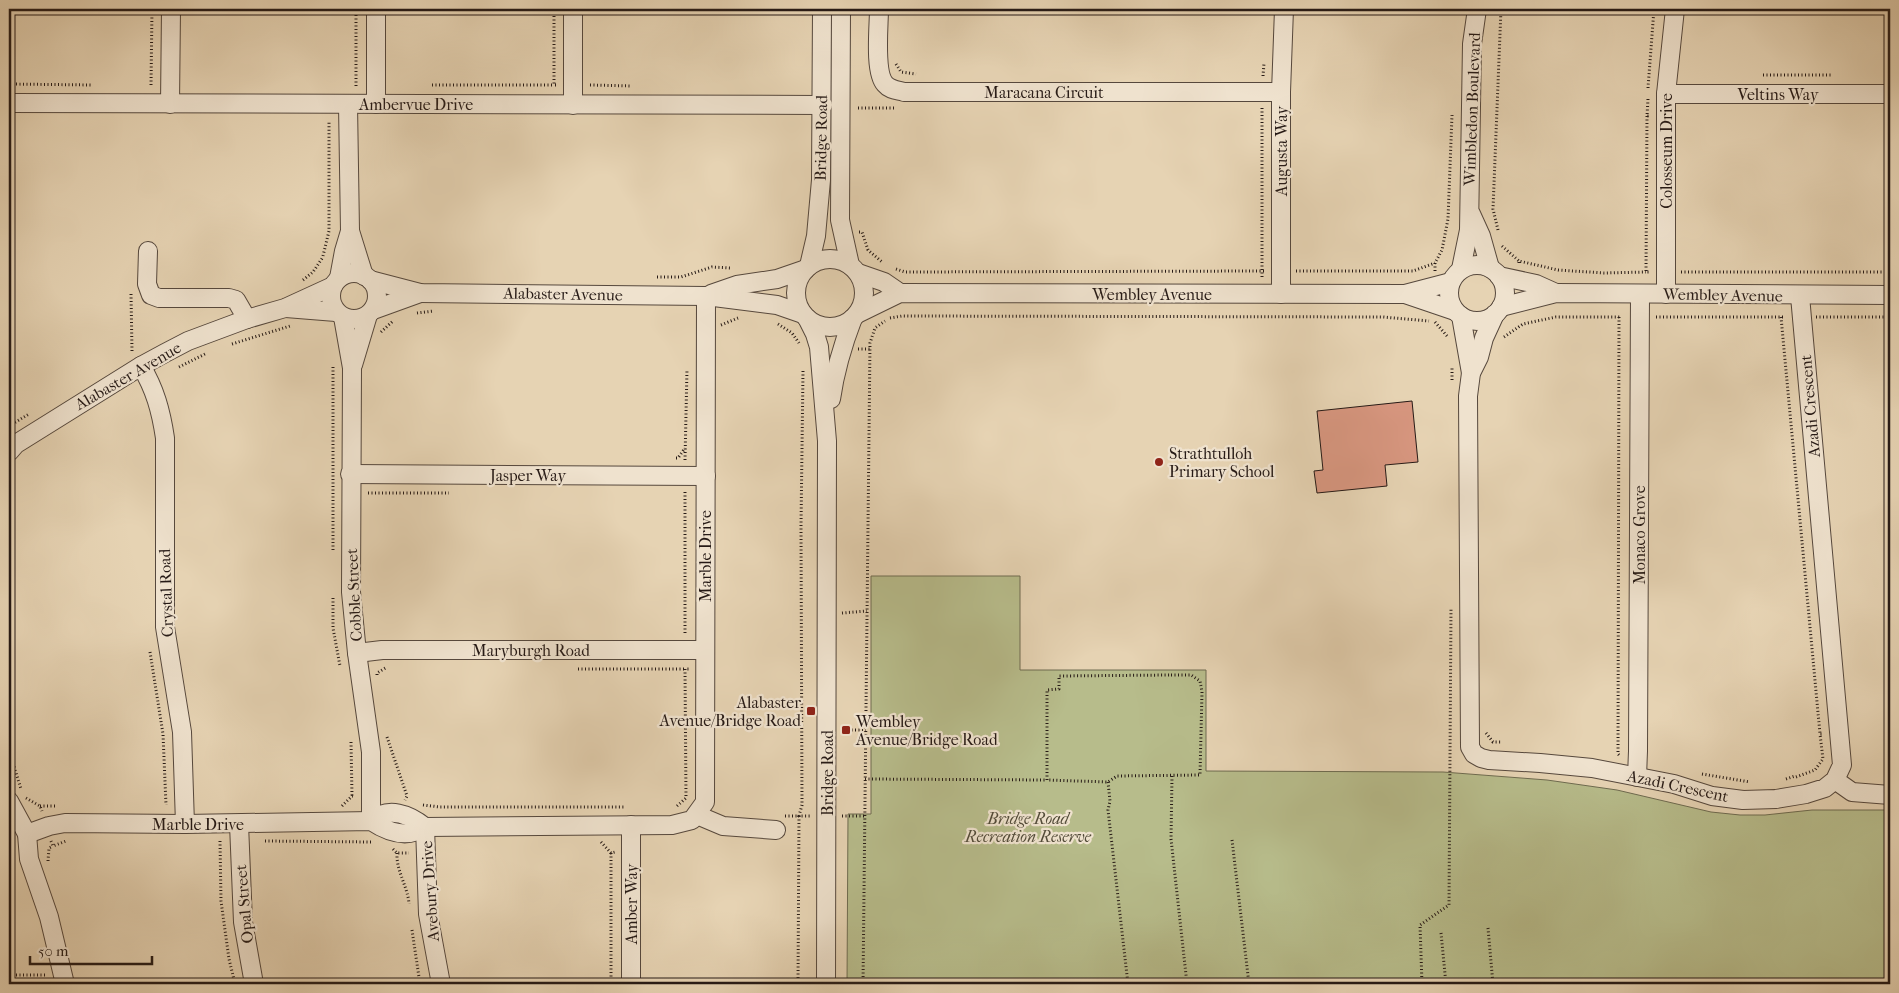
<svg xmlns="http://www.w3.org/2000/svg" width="1899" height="993" font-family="'IM FELL French Canon',serif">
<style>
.green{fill:#b7bc8b;stroke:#6e6b50}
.building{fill:#d7967f;stroke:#261a16}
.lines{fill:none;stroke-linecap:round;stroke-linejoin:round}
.minor-casing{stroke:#56483d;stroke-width:20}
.path{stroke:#261a16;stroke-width:3;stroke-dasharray:1 2.5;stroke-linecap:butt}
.minor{stroke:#efe2ce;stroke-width:18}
.poi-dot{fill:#8f2418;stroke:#efe2ce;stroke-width:2}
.labels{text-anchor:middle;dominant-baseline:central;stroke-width:4.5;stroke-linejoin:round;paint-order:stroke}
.street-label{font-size:16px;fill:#261a16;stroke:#efe2ce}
.poi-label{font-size:16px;fill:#261a16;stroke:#efe2ce;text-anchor:start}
.park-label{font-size:16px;font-style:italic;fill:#524b39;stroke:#efe2ce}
</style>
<rect width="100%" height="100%" fill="#e6d3b3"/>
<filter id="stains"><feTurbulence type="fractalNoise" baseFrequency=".004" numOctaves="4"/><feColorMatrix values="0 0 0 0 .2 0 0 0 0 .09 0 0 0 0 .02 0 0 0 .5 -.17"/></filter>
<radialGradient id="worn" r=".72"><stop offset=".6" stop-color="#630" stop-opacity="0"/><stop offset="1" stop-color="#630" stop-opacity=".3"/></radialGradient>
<path class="green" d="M871 576H1020V670H1206V771L1443 772 1547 780 1617 790 1711 812 1740 815H1765L1812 810H1890V984H847L848 814H871Z"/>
<path class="building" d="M1412 401 1418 462 1385 465 1387 486 1317 493 1314 471 1323 470 1317 411Z"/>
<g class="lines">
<g class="minor-casing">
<g id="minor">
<path d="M841 9 840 220 850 265"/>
<path d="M879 9C879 26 874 72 885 84 890 90 897 90 904 92H1281"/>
<path d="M1666 94H1890"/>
<path d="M9 103 823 105"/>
<path d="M170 104 171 9"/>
<path d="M376 104V9"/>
<path d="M573 105V9"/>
<path d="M1471 214 1481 236 1490 268"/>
<path d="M350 231 364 276"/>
<path d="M148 251 147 284 151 295 159 298H229L236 300 247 319"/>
<circle cx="830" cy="293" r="34"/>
<circle cx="1477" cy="293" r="28"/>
<path d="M809 266 816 236 821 180 822 9"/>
<path d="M1461 269 1469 230 1472 44 1477 9"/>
<circle cx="354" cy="296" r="23"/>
<path d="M858 273 884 282 900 293"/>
<path d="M1499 276 1536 284 1556 293"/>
<path d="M339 278 344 251 350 231 348 104"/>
<path d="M370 280 420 293 706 296 777 305 803 314"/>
<path d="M711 294 737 285 777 279 806 269"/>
<path d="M1281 294V92L1284 9"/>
<path d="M1405 294 1451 282"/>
<path d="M1666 294V94L1675 9"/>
<path d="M1501 307 1556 293 1890 295"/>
<path d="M286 308 336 312"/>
<path d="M373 310 420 293"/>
<path d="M857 314 900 293 1405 294 1455 311"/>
<path d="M1495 314 1484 338 1479 357 1471 373 1468 396 1470 747 1474 754 1481 758 1489 760 1540 763 1592 768 1674 784 1712 796 1743 800 1776 799 1806 794 1825 788 1835 780 1842 765 1800 296"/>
<path d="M1461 316 1471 373"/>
<path d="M343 317 352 368 351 592 357 653 371 752V821"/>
<path d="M807 318 815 334 819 347 827 441 826 984"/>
<path d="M353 365 368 315"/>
<path d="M141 366C155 389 161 411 165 438V627L182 732 185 824"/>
<path d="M831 399C835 371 843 344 853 318"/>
<path d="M9 452 16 444 141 366 165 353 188 341 247 319 285 308 333 286"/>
<path d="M350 474 706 476"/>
<path d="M357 653 382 650H705"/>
<path d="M1637 777 1638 751 1640 294"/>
<path d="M1835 780 1852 792 1890 795"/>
<path d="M9 801 27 834 29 859 49 917 65 984"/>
<path d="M697 815 723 826 776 830"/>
<path d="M371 821C388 806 409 814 425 827"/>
<path d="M239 824 243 922 254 984"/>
<path d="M425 827 428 914 441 984"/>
<path d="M27 834 49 826 65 823 185 824 371 821C389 833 407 839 425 827L672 825 692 820 705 802 706 296"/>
<path d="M631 984V825"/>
</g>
</g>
<g class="path">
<path d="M554 9V85H556"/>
<path d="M896 64 901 72 916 74"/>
<path d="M1763 75H1832"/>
<path d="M1263 76 1264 63"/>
<path d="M9 84 93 85"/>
<path d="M151 85 152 9"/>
<path d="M432 85H554"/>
<path d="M590 85 632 86"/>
<path d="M356 86V9"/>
<path d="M1648 88 1654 9"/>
<path d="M1648 99 1647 116H1649"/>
<path d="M858 108H894"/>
<path d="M1262 108V279"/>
<path d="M1647 116 1646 272H1650"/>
<path d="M1498 230 1493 209 1501 9"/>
<path d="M859 232H862L868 250 882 262"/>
<path d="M1502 246 1519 261"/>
<path d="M323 256 329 231V121"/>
<path d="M1519 263V261L1558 270 1604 273 1646 272"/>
<path d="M896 269 905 272 1265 271"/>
<path d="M1296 271H1413L1435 263"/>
<path d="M1435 271V263L1442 250 1448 219 1452 115"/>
<path d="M1681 272H1890"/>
<path d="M657 277H681L712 267 731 268"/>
<path d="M303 280 313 272 323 257"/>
<path d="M131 294 132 351 133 350"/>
<path d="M417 313 434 311"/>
<path d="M1656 317H1785"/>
<path d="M1781 317 1820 734"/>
<path d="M1816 317H1890"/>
<path d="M890 318 902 316 1383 317 1429 321"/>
<path d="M1435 322 1447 336"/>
<path d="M778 324 792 333 799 343"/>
<path d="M721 325 738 318"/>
<path d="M381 332 393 321"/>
<path d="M1504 337 1523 324 1556 317H1620"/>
<path d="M232 344 290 326"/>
<path d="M858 349H870"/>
<path d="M179 367 207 353"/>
<path d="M803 371 801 526 802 805 799 816H810"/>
<path d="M1452 380V366"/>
<path d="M9 426 29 414"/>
<path d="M676 458H678L685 448"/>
<path d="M685 460 687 369"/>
<path d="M685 492V635"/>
<path d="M368 493H449"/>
<path d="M333 550V366"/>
<path d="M333 598V628L340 666"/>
<path d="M842 613 867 611"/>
<path d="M150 652 163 734 166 805"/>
<path d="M578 669H685"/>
<path d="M377 675V673L387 667"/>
<path d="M1171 675H1191L1200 681 1202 692 1200 775 1117 776 1108 782 1047 780V690L1059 689V676Z"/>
<path d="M841 730H866"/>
<path d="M1486 733 1493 742H1501"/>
<path d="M387 737 407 796 405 800"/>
<path d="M351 742 352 796"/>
<path d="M9 750 21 789"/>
<path d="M1619 755 1618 754 1619 317"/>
<path d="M1702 774 1750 782"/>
<path d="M1172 776 1171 839 1187 984"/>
<path d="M1796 777 1815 770 1823 759 1820 734H1822"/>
<path d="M865 779 1047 780"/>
<path d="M1786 779 1795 776"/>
<path d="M1108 782 1110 801 1108 810 1128 984"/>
<path d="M26 798 40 806 42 811"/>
<path d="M423 805 440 807H624"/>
<path d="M40 806H57"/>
<path d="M342 806 352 796H355"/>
<path d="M677 806 686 798 685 669H690"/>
<path d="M785 816H799L798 984"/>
<path d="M842 816H865"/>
<path d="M1232 840 1249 984"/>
<path d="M51 841 53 846 66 841"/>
<path d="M220 841 221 901 229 959 235 984"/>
<path d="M265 841 371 842"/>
<path d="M601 842 611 853 615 852"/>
<path d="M393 849 397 853H409"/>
<path d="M397 853C396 871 408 887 409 904"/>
<path d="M611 853V984"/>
<path d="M9 854 12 862"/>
<path d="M48 861 49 848 53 846"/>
<path d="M1488 928 1493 984"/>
<path d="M412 930 420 984"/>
<path d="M1441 933 1446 984"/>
<path d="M9 975H46"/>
<path d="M863 984 870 343 875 328 885 321"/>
<path d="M1422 984 1420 925 1449 905 1451 609"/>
</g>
<use href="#minor" class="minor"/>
</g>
<g class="poi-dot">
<circle cx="1159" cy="462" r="5"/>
<rect x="806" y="706" width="10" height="10" rx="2.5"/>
<rect x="841" y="725" width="10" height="10" rx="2.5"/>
</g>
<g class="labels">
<g class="street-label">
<text x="1044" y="92">Maracana Circuit</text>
<text x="1778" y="94">Veltins Way</text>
<text x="416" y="104">Ambervue Drive</text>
<text transform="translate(1472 109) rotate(-88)">Wimbledon Boulevard</text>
<text transform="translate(821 138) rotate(-89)">Bridge Road</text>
<text transform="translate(1281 151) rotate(-90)">Augusta Way</text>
<text transform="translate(1666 151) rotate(-90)">Colosseum Drive</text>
<text transform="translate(563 294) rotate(1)">Alabaster Avenue</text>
<text x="1152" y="294">Wembley Avenue</text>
<text transform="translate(1723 295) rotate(1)">Wembley Avenue</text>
<text transform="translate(128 376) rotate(-30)">Alabaster Avenue</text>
<text transform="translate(1810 406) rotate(-95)">Azadi Crescent</text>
<text x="528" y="475">Jasper Way</text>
<text transform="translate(1639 535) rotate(-90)">Monaco Grove</text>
<text transform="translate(705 556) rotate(-90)">Marble Drive</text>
<text transform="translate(166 593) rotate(-92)">Crystal Road</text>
<text transform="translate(354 595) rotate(-93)">Cobble Street</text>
<text x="531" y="650">Maryburgh Road</text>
<text transform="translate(827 773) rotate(-90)">Bridge Road</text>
<text transform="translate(1678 786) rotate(12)">Azadi Crescent</text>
<text x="198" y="824">Marble Drive</text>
<text transform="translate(430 891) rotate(-94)">Avebury Drive</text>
<text transform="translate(244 904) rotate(-95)">Opal Street</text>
<text transform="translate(631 904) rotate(-90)">Amber Way</text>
</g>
<g class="poi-label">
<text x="1169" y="453">Strathtulloh<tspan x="1169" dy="18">Primary School</tspan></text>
<text x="801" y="702" text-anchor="end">Alabaster<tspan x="801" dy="18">Avenue/Bridge Road</tspan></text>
<text x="856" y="721">Wembley<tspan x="856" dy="18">Avenue/Bridge Road</tspan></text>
</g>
<g class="park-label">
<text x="1028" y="818">Bridge Road<tspan x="1028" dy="18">Recreation Reserve</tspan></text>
</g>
</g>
<rect width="1899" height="993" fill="none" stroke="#e6d3b3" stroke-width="30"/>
<rect x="10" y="10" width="1879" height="973" fill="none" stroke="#261a16" stroke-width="2.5"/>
<rect x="15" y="15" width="1869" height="963" fill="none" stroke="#261a16"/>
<path d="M30 956v8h122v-8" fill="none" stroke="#261a16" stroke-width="2.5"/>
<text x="38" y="956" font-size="15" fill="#261a16" stroke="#efe2ce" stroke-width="4" paint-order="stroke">50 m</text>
<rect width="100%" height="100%" filter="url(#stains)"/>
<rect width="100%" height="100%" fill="url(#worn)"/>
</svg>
